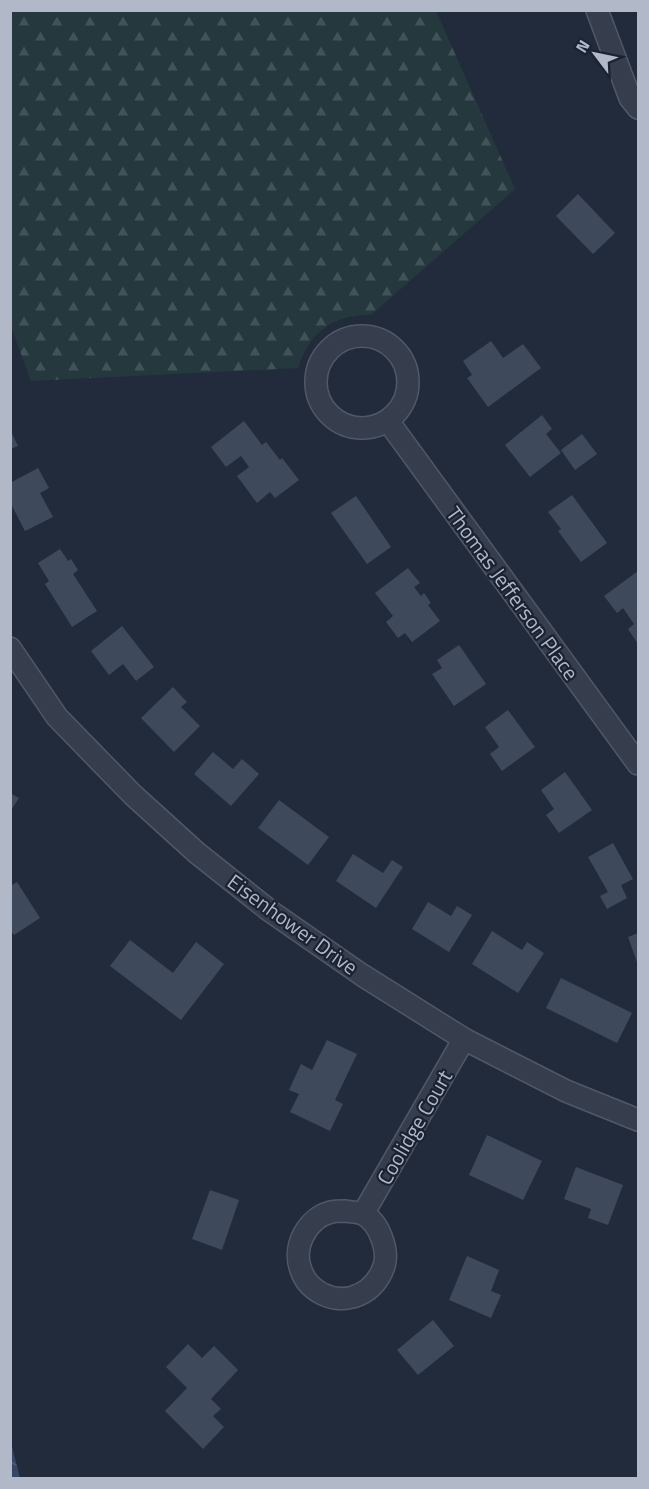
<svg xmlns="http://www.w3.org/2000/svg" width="649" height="1489" font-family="'Titillium Web',sans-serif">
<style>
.forest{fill:url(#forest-firs)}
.water{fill:url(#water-waves)}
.building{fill:#3e495c}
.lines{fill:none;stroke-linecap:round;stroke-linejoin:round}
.minor-casing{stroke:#515867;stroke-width:24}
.minor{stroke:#363d4d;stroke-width:21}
.labels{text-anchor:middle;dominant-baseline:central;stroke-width:4.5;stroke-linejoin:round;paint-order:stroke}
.street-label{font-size:21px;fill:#b1b8c8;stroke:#1b2231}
</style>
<defs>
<pattern id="forest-firs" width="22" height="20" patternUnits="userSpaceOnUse" patternTransform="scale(1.5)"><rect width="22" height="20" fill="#24383d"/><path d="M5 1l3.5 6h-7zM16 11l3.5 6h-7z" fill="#415358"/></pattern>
<pattern id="water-waves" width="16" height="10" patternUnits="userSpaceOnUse" patternTransform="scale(1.5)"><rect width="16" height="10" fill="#354564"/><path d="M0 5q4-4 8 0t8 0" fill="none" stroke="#505e79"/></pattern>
</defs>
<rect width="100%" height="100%" fill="#222b3c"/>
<path class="forest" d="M11 10 436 11 515 189 371 315C334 314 309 332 298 368L31 381 11 327Z"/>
<path class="water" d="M11 1443 20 1478H11Z"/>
<g class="building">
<path d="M578 194 615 233 593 254 556 216Z"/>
<path d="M491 341 503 358 523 344 541 368 488 407 467 378 472 375 463 361Z"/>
<path d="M542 415 552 429 546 434 561 453 530 477 505 445Z"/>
<path d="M244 421 262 445 266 442 280 460 282 458 299 480 275 498 270 492 257 503 237 476 249 467 241 456 226 467 211 447Z"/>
<path d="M10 430 18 446 10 449Z"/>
<path d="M582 434 597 454 575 470 561 450Z"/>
<path d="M38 468 49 488 40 493 53 517 25 531 12 506 10 507V483Z"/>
<path d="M572 495 607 543 581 562 558 531 561 529 548 512Z"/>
<path d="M356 496 391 547 367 564 331 513Z"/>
<path d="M60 549 68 561 71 559 78 570 73 574 97 611 72 627 45 584 49 581 38 563Z"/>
<path d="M408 568 420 583 414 587 421 596 424 593 431 603 428 605 440 621 412 642 405 633 398 638 386 622 393 616 375 593Z"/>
<path d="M638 571V644L628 629 634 624 623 608 617 613 604 596Z"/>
<path d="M122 626 154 667 136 681 123 664 109 675 91 651Z"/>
<path d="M459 645 486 684 454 706 432 674 442 668 437 660Z"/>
<path d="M173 687 187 702 181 707 200 726 174 752 141 718Z"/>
<path d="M508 710 535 747 502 771 490 754 499 747 485 727Z"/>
<path d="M213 752 233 769 242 759 259 774 231 806 194 774Z"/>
<path d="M565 772 592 810 559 833 546 815 554 809 541 790Z"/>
<path d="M10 793 19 798 10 812Z"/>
<path d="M279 800 329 837 308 865 258 828Z"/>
<path d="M613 843 633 879 621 885 627 898 607 909 600 896 608 892 588 857Z"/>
<path d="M353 854 383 873 392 860 403 867 376 908 336 881Z"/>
<path d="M17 882 40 918 14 935 10 930V886Z"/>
<path d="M428 902 451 916 457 906 472 915 449 952 412 929Z"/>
<path d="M492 931 522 950 527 942 544 953 518 993 472 964Z"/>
<path d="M638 933V965L628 937Z"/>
<path d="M130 940 173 973 196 942 224 964 181 1020 110 966Z"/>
<path d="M561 978 632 1013 617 1043 546 1008Z"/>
<path d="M327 1040 357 1054 335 1100 343 1104 330 1131 290 1112 299 1094 289 1090 301 1064 312 1070Z"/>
<path d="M487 1135 542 1161 523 1200 469 1175Z"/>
<path d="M576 1167 623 1185 608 1225 588 1218 591 1209 564 1199Z"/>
<path d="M210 1190 239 1200 222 1250 192 1239Z"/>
<path d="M467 1256 499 1270 491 1291 501 1295 491 1318 449 1300Z"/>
<path d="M433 1320 454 1346 418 1375 397 1350Z"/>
<path d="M188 1344 202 1358 214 1346 238 1370 211 1399 221 1409 213 1416 224 1427 203 1449 165 1411 187 1388 166 1367Z"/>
</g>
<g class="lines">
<g class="minor-casing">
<g id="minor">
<path d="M597 10 630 98 638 108"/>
<circle cx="362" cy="382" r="46"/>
<path d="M388 421 638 764"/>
<path d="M10 648 57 717 133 795 197 853 270 911 362 975 464 1039 566 1091 638 1120"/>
<path d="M345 1211C350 1212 358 1212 363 1214 379 1222 389 1250 384 1266 379 1281 369 1292 353 1297 332 1303 308 1291 301 1270 292 1247 307 1218 331 1212 335 1211 340 1211 345 1211Z"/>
<path d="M363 1214 464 1039"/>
</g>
</g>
<use href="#minor" class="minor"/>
</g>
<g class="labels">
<g class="street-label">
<text transform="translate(513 593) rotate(54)">Thomas Jefferson Place</text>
<text transform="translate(293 924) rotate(36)">Eisenhower Drive</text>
<text transform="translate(414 1127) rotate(-60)">Coolidge Court</text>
</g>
</g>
<rect width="649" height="1489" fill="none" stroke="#b1b8c8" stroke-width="24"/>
<g transform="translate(595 54) rotate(302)" stroke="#1b2231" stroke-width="4.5" paint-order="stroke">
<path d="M0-4.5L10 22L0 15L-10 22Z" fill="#b1b8c8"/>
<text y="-9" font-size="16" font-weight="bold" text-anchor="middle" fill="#b1b8c8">N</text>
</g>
</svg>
